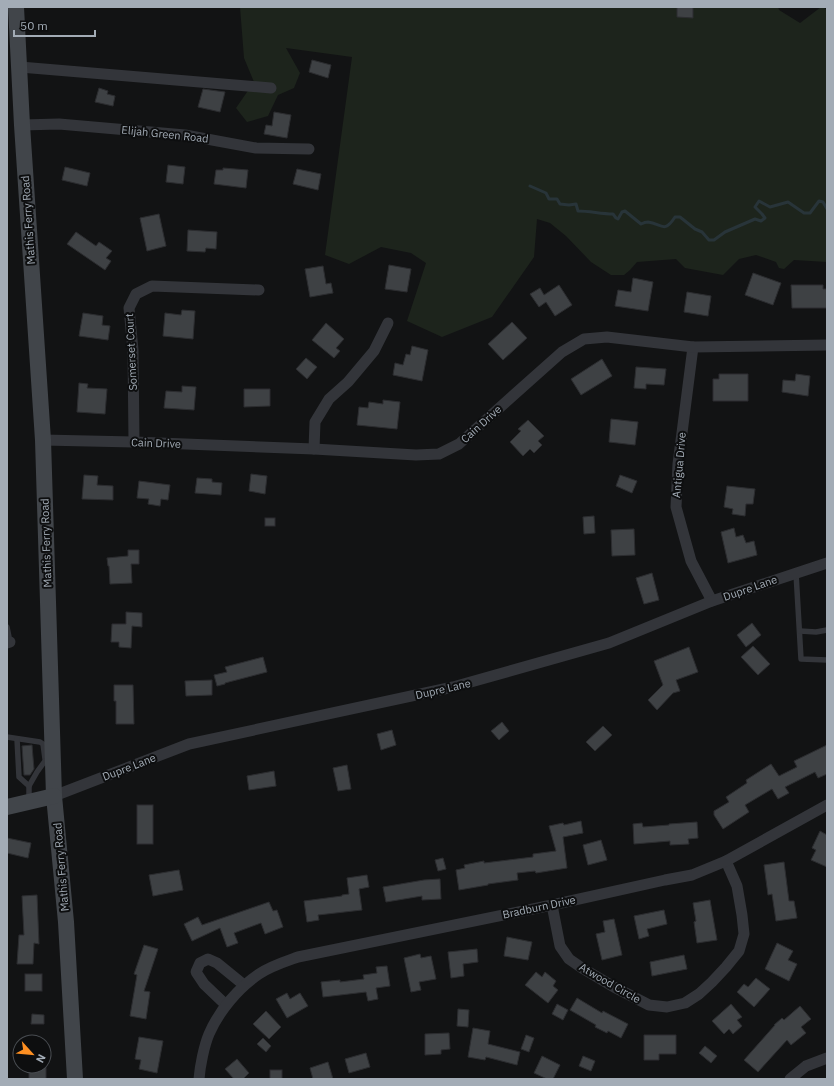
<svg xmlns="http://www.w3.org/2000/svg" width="834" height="1086" font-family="'IBM Plex Sans',sans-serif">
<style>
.green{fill:#1d241c}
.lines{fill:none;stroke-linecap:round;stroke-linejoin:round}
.stream{stroke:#283439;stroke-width:3}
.building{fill:#3e4144;stroke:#2c2d30}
.lane{stroke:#33353a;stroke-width:5.5}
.street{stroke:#33353a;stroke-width:11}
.secondary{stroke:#41454a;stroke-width:16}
.labels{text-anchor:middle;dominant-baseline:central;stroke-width:4;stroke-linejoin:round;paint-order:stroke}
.street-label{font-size:11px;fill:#a3acb6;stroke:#0d0e0f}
</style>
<rect width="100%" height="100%" fill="#121314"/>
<path class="green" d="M240 7H778L779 10 800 23 821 7H823L827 10V262L794 260 784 269 779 268 776 262 756 255 739 259 723 275 685 268 676 259 637 262 630 270 624 275H611L591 262 566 236 550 223 537 219 534 257 492 317 442 337 407 321 426 263 411 253 381 247 349 264 325 255 352 57 286 48 300 73 294 88 278 95 268 116 247 122 236 108 254 82 244 58Z"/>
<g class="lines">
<path class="stream" d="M530 186 546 193 549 199H557L560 204 569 205 576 204 578 211C590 211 601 214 613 214L616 218 618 219 622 212 625 211 641 224C643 223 647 222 648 222 662 224 664 234 675 217H680L695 229 702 232 709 240H714L725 232 755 219 761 221 765 218 762 214 755 207 759 201 770 207 788 202 804 213H810L819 201 823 202 827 209"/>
</g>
<g class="building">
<path d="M677 7H693V18L677 17Z"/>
<path d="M312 60 331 65 328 78 309 72Z"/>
<path d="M99 88 108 91 107 94 115 96 113 106 95 102Z"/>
<path d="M203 89 225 92 220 112 198 107Z"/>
<path d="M274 112 291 115 287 138 264 134 266 125 272 126Z"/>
<path d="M168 165 185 167 183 184 166 182Z"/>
<path d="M65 167 90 173 87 186 62 180Z"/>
<path d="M223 168 248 170 246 188 214 184 216 170H223Z"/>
<path d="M297 169 321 174 318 190 293 184Z"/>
<path d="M159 214 166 246 147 251 140 218Z"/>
<path d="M188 230 217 232 216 249 206 248 205 252 187 251Z"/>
<path d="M76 232 96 246 99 242 112 251 106 258 111 261 105 270 67 244Z"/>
<path d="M389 265 411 269 407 292 385 289Z"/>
<path d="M323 266 326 284 331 283 333 293 310 297 305 269Z"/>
<path d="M753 273 781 283 773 305 745 295Z"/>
<path d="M633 278 653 282 648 311 615 306 618 290 631 292Z"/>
<path d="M559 285 572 305 555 316 546 302 539 307 530 294 540 288 544 295Z"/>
<path d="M791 285H823V289H827V308H792Z"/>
<path d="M687 292 711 296 708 316 684 312Z"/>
<path d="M182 310 195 311 193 339 163 336 165 313 181 315Z"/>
<path d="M83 313 103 316 102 325 110 326 108 340 79 336Z"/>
<path d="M512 322 527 338 503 360 488 344Z"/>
<path d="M326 323 344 339 336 348 340 351 334 358 312 340Z"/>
<path d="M412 346 428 350 422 381 393 375 395 363 403 365 406 354 410 355Z"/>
<path d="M306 358 317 367 307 379 296 369Z"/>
<path d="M602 359 612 376 581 395 571 379Z"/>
<path d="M636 367 666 369 664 385 646 384V389L634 388Z"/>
<path d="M719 374H748V401H713V379H719Z"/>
<path d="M796 374 810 376 808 396 782 392 783 380 795 381Z"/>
<path d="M79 383 88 384 87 388 107 389 105 414 77 412Z"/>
<path d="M182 386 196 387 194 410 164 408 166 391 182 392Z"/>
<path d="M244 389H270V406L244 407Z"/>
<path d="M383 400 400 402 397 429 357 425 359 407 368 408 369 402 383 404Z"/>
<path d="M611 419 638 422 635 445 609 442Z"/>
<path d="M528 420 544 436 538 441 542 445 534 453 530 449 523 456 510 442 521 431 518 429Z"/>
<path d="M251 474 267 476 265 494 249 491Z"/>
<path d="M84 475 98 476 97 485 113 486V500L82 499Z"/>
<path d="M620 475 637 481 632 493 616 486Z"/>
<path d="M197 478 212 479V482L222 483 221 495 195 493Z"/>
<path d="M139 481 170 485 168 500 161 499 160 506 148 504 149 499 137 498Z"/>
<path d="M727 486 755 489 753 504H746L745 516 732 514 733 509 724 507Z"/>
<path d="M594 516 595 533 584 534 583 517Z"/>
<rect x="265" y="518" width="10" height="8"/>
<path d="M734 528 736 537 743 535 746 543 754 541 757 555 728 563 721 532Z"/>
<path d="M634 529 635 555 612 556 611 530Z"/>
<path d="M128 550H139V564H131L132 583 110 584 109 566H108L107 558 128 556Z"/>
<path d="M652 573 659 600 644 604 636 578Z"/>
<path d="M126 612 142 613V627L132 626 131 648 119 647V642H111L112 624H126Z"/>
<path d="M752 623 761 635 746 647 737 635Z"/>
<path d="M753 646 770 664 758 675 741 657Z"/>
<path d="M689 647 698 672 676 680 680 691 673 693 657 710 648 700 663 685 654 661Z"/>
<path d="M263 657 267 672 225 683V684L217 686 214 675 227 672 225 667Z"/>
<path d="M212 680V695L186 696 185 681Z"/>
<path d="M114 685H133L134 724H116V701H114Z"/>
<path d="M502 722 509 731 499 740 491 731Z"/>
<path d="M603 726 612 735 595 751 586 742Z"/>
<path d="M392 730 396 745 381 750 377 734Z"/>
<path d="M32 745 34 769 30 775H24L22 746Z"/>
<path d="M827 745V774L818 778 815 772 785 787 789 793 778 799 772 789 745 805 749 812 723 829 714 815V811L729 802 726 797 747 783 746 780 771 764 779 776 797 767 794 761Z"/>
<path d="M347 765 351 789 338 791 333 768Z"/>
<path d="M274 771 276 786 249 790 247 776Z"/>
<rect x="137" y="805" width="16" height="39"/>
<path d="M581 821 583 833 563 837 567 868 536 873 535 871 517 873 518 880 488 884V885L459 890 456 870 465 868 464 865 484 861V863L533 857V854L556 851 549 826 563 823 564 825Z"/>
<path d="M697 822 698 838 688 839 689 844 670 845V841L634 844 633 824 642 823 643 827 669 825V824Z"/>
<path d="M820 831 827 835V867L811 860 816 850 812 848Z"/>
<path d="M7 838 31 843 28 858 7 853Z"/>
<path d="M601 840 607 860 588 865 583 845Z"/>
<path d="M443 858 446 869 438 871 435 860Z"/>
<path d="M784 862 789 901H794L797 918 776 921 772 894 768 895 764 865Z"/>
<path d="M179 870 183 890 153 896 149 875Z"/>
<path d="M367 875 369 887 359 889 362 910 318 915 319 920 307 922 304 901 342 896V895L349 894 347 878Z"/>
<path d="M440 879 441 899 422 900V896L386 902 383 887 424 880Z"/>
<path d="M37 895 39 944 34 943 33 964H17L19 935H24L22 896Z"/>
<path d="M710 900 717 940 697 943 694 922 696 921 693 903Z"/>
<path d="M269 902 273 911 277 910 283 927 265 934 261 923 234 933 238 943 227 947 220 928 192 941 184 924 198 917 202 925Z"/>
<path d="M664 910 667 924 647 929 649 936 639 939 634 916Z"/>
<path d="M614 919 622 955 602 960 596 934 605 932 603 921Z"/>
<path d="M507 937 532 942 528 960 504 956Z"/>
<path d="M777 943 793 951 788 960 797 964 789 981 765 969Z"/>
<path d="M144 945 158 949 144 991 150 992 146 1019 130 1016 137 975 134 974Z"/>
<path d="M477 949 478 962 463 964 464 976 451 978 448 952Z"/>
<path d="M420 954 421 958 431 956 436 979 419 982 421 990 411 992 404 958Z"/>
<path d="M684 955 687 969 652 976 650 962Z"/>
<path d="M387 966 390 986 376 988 378 999 368 1001 366 992 323 997 321 982 340 980V982L364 979 363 975 377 973 376 967Z"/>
<path d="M536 972 542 977 545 972 556 981 553 986 558 990 548 1003 525 985Z"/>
<rect x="25" y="974" width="17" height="17"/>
<path d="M756 978 770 989 754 1007 737 992 744 984 748 987Z"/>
<path d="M287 993 290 999 300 993 308 1006 287 1018 276 999Z"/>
<path d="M577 998 602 1013 603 1011 628 1024 621 1038 608 1031 607 1033 595 1027 596 1025 570 1010Z"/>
<path d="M557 1004 568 1010 563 1020 552 1014Z"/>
<path d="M731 1004 742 1017 737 1020 742 1026 733 1034 729 1029 724 1034 712 1021Z"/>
<path d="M800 1006 811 1019 801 1027 806 1033 791 1045 787 1040 758 1072 744 1060 775 1025H774L782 1018 784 1020Z"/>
<path d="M458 1009 469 1010 468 1027 457 1026Z"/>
<path d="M266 1011 281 1027 269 1039 253 1024Z"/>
<path d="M32 1014 44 1015V1024H31Z"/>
<path d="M473 1028 490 1031 488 1044 520 1052 517 1065 486 1057 485 1060 468 1057Z"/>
<path d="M449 1033 450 1049 441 1050V1054L425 1055V1034Z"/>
<path d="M526 1035 534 1038 529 1052 521 1049Z"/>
<path d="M644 1035H676V1054H659V1060H644Z"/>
<path d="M139 1037 163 1041 157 1073 139 1069 141 1060 135 1059Z"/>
<path d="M263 1038 271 1046 266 1052 257 1044Z"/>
<path d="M705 1046 717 1056 711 1063 699 1053Z"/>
<path d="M366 1053 370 1067 349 1073 345 1059Z"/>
<path d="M542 1056 560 1065 553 1079H547L534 1073Z"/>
<path d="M583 1056 595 1061 591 1071 579 1066Z"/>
<path d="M237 1059 249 1073 243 1079H234L225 1069Z"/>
<path d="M328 1062 333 1079H313L310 1068Z"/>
<rect x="29" y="1066" width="17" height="13"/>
<rect x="270" y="1070" width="12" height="9"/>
</g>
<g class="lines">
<g class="lane">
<path d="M796 573 801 659 827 660"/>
<path d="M7 627 10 642"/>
<path d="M800 631 816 632 827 630"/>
<path d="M7 737 40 742 43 744 45 759"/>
<path d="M17 739 19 777 29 786"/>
<path d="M29 800V786L37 772 45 761 51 762"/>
</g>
<g class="street">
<path d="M20 67 271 88"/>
<path d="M22 125 59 124 185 135 256 148 309 149"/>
<path d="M693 347 678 464 676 507 691 561 712 601"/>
<path d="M43 440 134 442 314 449 416 455 439 454 459 444 562 352 584 339 607 337 693 347 827 345"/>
<path d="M134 442 133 350 129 308 136 294 152 286 259 290"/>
<path d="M314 449 315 422 329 399 348 382 374 351 388 323"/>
<path d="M7 643 10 642"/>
<path d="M54 796 189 744 453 687 609 643 712 601 827 563"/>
<path d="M552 905 560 946 569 959 582 968 614 987 649 1005 667 1007 685 1003 699 994 712 982 726 967 739 951 744 934 742 915 737 886 726 861"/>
<path d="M226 1005 204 984 196 972 200 963 208 959 217 963 244 985"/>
<path d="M199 1079C200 1066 204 1046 209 1034 219 1011 238 988 259 974 271 966 284 962 298 957L552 905 665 880 692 875 726 861 827 805"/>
<path d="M790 1079 806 1066 827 1058"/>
</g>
<g class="secondary">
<path d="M16 7 22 125 43 440 54 796 66 922 75 1079"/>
<path d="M7 807 54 796"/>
</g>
</g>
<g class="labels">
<g class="street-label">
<text transform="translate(165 134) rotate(6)">Elijah Green Road</text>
<text transform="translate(28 220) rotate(-94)">Mathis Ferry Road</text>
<text transform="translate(131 352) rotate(-93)">Somerset Court</text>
<text transform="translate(481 424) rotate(-42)">Cain Drive</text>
<text transform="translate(156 443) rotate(2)">Cain Drive</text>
<text transform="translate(679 465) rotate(-85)">Antigua Drive</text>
<text transform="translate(46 543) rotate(-92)">Mathis Ferry Road</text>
<text transform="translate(750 588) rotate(-19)">Dupre Lane</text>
<text transform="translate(443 689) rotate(-13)">Dupre Lane</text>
<text transform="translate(129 767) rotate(-21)">Dupre Lane</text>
<text transform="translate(61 867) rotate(-95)">Mathis Ferry Road</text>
<text transform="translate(539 907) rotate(-12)">Bradburn Drive</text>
<text transform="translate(610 983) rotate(30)">Atwood Circle</text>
</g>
</g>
<rect width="834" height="1086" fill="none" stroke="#a3acb6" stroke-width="16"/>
<g transform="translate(32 1054) rotate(117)"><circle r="19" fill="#0d0e0f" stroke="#494d52"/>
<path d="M0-3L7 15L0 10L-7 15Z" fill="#fd8f22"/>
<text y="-6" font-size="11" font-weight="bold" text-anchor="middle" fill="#a3acb6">N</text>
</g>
<path d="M14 30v6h81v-6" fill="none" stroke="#a3acb6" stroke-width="2"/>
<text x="20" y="30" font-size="12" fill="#a3acb6" stroke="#0d0e0f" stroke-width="3" paint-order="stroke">50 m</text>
</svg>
